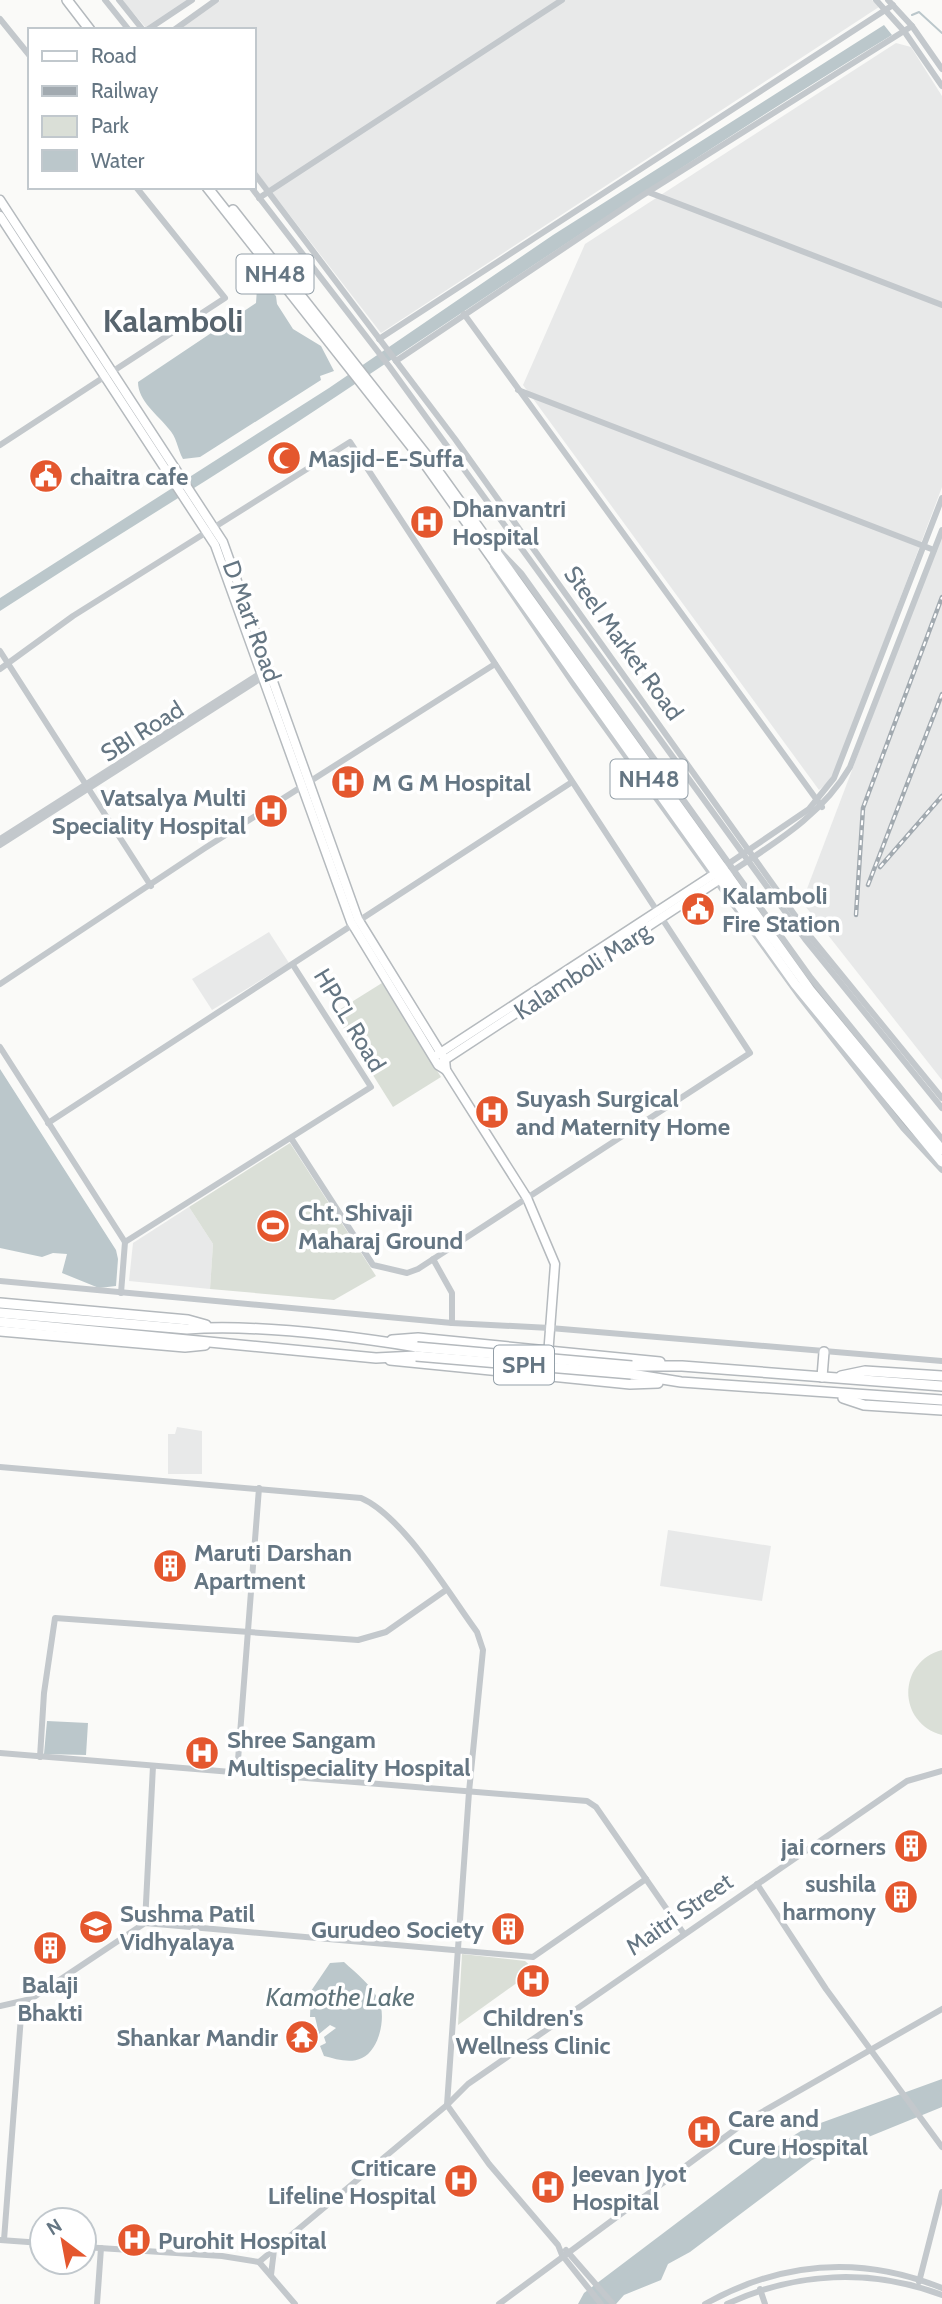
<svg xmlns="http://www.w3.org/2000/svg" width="942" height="2304" font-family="Cabin,sans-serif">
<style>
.built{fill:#e8e9e9}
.green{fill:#dadfd7}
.water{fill:#bbc7cb}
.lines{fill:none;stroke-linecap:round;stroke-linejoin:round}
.stream{stroke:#bbc7cb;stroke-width:2}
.major-casing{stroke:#b5babe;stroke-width:11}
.highway-casing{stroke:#b4b9bd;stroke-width:12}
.minor{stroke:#c3c8cc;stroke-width:6}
.major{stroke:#fff;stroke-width:8}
.highway{stroke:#fff;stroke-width:9}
.rail-casing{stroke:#a2aab0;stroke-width:4.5}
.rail{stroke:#fff;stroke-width:2;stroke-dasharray:5;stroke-linecap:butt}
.highway-bridge-casing{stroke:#b4b9bd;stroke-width:12;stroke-linecap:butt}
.highway-bridge{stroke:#fff;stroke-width:9}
.labels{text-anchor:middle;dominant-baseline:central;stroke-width:7;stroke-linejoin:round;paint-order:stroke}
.shield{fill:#fff;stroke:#939fa8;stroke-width:2}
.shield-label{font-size:23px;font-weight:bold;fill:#657683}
.poi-label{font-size:24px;font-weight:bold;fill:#657683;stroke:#fff;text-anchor:start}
.street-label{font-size:24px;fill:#657683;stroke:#fff}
.water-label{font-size:26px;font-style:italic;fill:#60757c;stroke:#fff}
.district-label{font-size:32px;font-weight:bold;fill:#57646e;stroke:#fff}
</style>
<rect width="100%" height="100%" fill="#fafaf8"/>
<g class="built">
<path d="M122 0H195L148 30Z"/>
<path d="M220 0H872L879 7 381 333 254 169V30H172Z"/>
<path d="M896 43 911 47 942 96V487L836 769 827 783 819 790 523 385 585 244Z"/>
<path d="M942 533V1080L802 902Z"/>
<path d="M269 932 289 963 212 1010 192 979Z"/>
<path d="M189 1207 213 1244 210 1289 129 1281 133 1243Z"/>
<path d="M177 1427 202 1431V1474H168V1434H175Z"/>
<path d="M668 1530 771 1546 762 1601 660 1586Z"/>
</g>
<g class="green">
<path d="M382 983 441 1077 393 1107 334 1013Z"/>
<path d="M290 1143 376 1276 334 1300 210 1289 213 1244 189 1207Z"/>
<path d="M942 1650V1735C897 1723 897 1662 942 1650Z"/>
<path d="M462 1954 525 1961 535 1970 458 2025Z"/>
</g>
<g class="water">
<path d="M884 25 892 35C703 150 521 274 337 396 226 470 112 538 0 611V598L329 388 553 235Z"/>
<path d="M266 286 276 296 277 304 293 329 321 346 334 371 320 376 321 380 200 457 183 459C177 448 177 437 168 428 158 415 138 401 138 382L256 303 257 288Z"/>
<path d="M0 1069 116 1250 118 1259 116 1286 99 1288 62 1273 67 1254 53 1253 42 1257 0 1248Z"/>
<path d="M47 1721 88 1723 86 1755 44 1754Z"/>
<path d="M344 1962C356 1973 370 1984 378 1999 387 2014 380 2050 362 2058 350 2064 336 2059 324 2056L320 2046 326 2043 324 2037 336 2028 330 2025 319 2034 315 2017H310L311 1991 330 1963Z"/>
<path d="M942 2079V2107L812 2160 690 2252 668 2264 661 2280 624 2295 616 2304H578L584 2293 785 2141 804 2129Z"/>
</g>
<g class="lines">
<path class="stream" d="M912 15 919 12 942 33"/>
<g class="major-casing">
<g id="major">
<path d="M0 200 223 542 358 919 445 1060 446 1070 527 1198 555 1264 548 1356"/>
<path d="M0 216 215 545 351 922 438 1065 446 1070"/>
<path d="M437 1055 719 871"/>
<path d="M443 1061 725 876"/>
</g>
</g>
<g class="highway-casing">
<g id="highway">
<path d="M67 0 90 30"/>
<path d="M207 187 423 461 795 984 942 1162"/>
<path d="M233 210 427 456 810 990 942 1150"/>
<path d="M0 1303 188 1320 206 1325"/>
<path d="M0 1313 187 1329C256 1324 349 1336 417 1347"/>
<path d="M0 1322 376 1358 416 1356"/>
<path d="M0 1331 185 1347 205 1345"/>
<path d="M392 1340 418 1338 660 1362"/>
<path d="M390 1360 630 1384 658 1383"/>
<path d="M632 1366H682L942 1386"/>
<path d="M631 1374 681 1382 942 1400"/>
<path d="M841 1376 865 1371 942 1376"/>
<path d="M822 1377 824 1352"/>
<path d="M843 1398 864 1405 942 1410"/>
</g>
</g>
<g class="minor">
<path d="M105 0 129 30"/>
<path d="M119 0 143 30"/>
<path d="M876 0 904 31 942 86"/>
<path d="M888 0 912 26 942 69"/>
<path d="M0 19 30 56"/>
<path d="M147 30 192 0"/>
<path d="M174 30 216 0"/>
<path d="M254 173 455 439 809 935 942 1098"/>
<path d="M251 187 389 366 805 939 942 1108"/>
<path d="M648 192 942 305"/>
<path d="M259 198 562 0"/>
<path d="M464 314 822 807"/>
<path d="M379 339 893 5"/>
<path d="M396 361 640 197 912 26"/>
<path d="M518 390 934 550"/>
<path d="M0 445 225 298 136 187"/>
<path d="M495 546 521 573 811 978 942 1139"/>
<path d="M493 566 575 686 800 997 903 1128 942 1170"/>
<path d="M0 651 151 886"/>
<path d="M0 669 73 616 350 442 750 1053 418 1269 407 1273 373 1265 291 1138"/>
<path d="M0 839 264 671"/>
<path d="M0 845 266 675"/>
<path d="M725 866 809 809 834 778 942 498"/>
<path d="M731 872C776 842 822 815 850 767L942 530"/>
<path d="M0 984 205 848 495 664"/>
<path d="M0 1047 125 1242"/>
<path d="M48 1123 572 782"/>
<path d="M125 1242 371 1087 293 965"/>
<path d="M433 1259 452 1293V1323"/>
<path d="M0 1281 452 1323 550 1328 942 1361"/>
<path d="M121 1293 125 1242"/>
<path d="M0 1467 361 1498C403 1516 449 1594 477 1632L483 1650 469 1792 447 2105 489 2164 558 2245 562 2255 601 2304"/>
<path d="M0 1753 587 1801 596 1807 684 1934"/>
<path d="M40 1757 44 1693 55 1618 358 1640 386 1632 446 1590"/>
<path d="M237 1773 259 1488"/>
<path d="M757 1884 826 1989 942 2147"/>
<path d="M145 1923 153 1766"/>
<path d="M0 2006 31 1999 145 1923 533 1957 646 1879"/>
<path d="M0 2240 42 2243"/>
<path d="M4 2240 22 2003"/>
<path d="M84 2247 222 2256 259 2262 295 2304"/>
<path d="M566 2250 613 2304"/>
<path d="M259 2262 447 2105 468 2084 907 1781 942 1771"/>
<path d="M271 2275 274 2250"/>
<path d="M919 2282 942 2192"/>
<path d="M760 2289 765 2304"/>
<path d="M97 2304 101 2248"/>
<path d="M499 2304 748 2120 942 2009"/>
<path d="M705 2304C782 2261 861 2255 942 2288"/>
<path d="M727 2304C795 2272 871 2268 942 2295"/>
</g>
<use href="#major" class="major"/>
<use href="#highway" class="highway"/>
<g class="rail-casing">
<g id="rail">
<path d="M880 867 942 796"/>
<path d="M868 885 942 694"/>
<path d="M856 915 863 808 942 597"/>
</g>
</g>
<use href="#rail" class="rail"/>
<g class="highway-bridge-casing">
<g id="highway-bridge">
<path d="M417 1347 632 1366"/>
<path d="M416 1356 631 1374"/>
</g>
</g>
<use href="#highway-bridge" class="highway-bridge"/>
</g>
<defs>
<g id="mosque-disc" transform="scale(1.75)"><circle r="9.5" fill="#e4572e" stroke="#fff"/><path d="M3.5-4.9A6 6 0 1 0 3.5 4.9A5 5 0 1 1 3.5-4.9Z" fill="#fff"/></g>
<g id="civic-disc" transform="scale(1.75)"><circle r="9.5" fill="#e4572e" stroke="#fff"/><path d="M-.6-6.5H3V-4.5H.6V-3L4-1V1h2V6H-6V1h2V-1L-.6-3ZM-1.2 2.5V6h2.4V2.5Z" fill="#fff"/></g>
<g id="hospital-disc" transform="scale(1.75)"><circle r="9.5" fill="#e4572e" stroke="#fff"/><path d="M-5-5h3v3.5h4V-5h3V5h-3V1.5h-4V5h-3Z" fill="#fff"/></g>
<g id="stadium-disc" transform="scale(1.75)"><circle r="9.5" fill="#e4572e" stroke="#fff"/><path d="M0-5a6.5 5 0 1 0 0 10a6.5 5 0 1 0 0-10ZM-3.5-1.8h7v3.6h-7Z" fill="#fff"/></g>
<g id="building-disc" transform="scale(1.75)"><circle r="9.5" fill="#e4572e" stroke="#fff"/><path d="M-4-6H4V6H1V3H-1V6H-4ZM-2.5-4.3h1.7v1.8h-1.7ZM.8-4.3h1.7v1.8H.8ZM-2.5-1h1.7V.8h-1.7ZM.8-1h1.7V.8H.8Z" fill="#fff"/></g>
<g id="school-disc" transform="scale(1.75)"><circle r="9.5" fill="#e4572e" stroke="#fff"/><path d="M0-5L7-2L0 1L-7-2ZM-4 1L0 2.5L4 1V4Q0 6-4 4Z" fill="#fff"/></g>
<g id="temple-disc" transform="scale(1.75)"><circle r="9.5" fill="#e4572e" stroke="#fff"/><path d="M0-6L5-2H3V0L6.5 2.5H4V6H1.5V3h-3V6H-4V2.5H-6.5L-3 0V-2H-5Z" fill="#fff"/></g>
</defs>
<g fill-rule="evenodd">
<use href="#mosque-disc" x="284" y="458"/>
<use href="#civic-disc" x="46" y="476"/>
<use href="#hospital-disc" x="427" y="522"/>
<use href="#hospital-disc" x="348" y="782"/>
<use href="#hospital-disc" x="271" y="811"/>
<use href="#civic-disc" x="698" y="909"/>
<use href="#hospital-disc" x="492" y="1112"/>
<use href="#stadium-disc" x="273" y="1226"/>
<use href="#building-disc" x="170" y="1566"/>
<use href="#hospital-disc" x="202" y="1753"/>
<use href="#building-disc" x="911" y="1846"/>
<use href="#building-disc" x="901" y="1897"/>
<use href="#school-disc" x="96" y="1927"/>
<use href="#building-disc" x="508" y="1929"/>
<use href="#building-disc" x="50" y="1948"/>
<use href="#hospital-disc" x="533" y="1981"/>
<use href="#temple-disc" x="302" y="2037"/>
<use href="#hospital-disc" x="704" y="2132"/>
<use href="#hospital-disc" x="461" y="2181"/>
<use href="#hospital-disc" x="548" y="2187"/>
<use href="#hospital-disc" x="134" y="2240"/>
</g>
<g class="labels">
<g class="shield">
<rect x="236.5" y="254.5" width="77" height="39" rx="5"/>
<rect x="610.5" y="759.5" width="77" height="39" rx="5"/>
<rect x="494" y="1345.5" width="60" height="39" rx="5"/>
</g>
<g class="shield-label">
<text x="275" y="274">NH48</text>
<text x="649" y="779">NH48</text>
<text x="524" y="1365">SPH</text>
</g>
<g class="poi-label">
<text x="308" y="458">Masjid-E-Suffa</text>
<text x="70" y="476">chaitra cafe</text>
<text x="452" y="508">Dhanvantri<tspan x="452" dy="28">Hospital</tspan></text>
<text x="372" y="782">M G M Hospital</text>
<text x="246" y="797" text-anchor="end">Vatsalya Multi<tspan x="246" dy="28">Speciality Hospital</tspan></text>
<text x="722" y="895">Kalamboli<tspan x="722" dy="28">Fire Station</tspan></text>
<text x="516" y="1098">Suyash Surgical<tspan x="516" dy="28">and Maternity Home</tspan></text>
<text x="298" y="1212">Cht. Shivaji<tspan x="298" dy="28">Maharaj Ground</tspan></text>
<text x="194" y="1552">Maruti Darshan<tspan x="194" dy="28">Apartment</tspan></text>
<text x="227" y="1739">Shree Sangam<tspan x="227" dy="28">Multispeciality Hospital</tspan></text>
<text x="886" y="1846" text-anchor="end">jai corners</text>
<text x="876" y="1883" text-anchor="end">sushila<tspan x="876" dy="28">harmony</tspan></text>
<text x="120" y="1913">Sushma Patil<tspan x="120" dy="28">Vidhyalaya</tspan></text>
<text x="484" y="1929" text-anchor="end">Gurudeo Society</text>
<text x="50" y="1984" text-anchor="middle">Balaji<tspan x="50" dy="28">Bhakti</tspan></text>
<text x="533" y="2017" text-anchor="middle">Children's<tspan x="533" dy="28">Wellness Clinic</tspan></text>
<text x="278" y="2037" text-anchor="end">Shankar Mandir</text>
<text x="728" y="2118">Care and<tspan x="728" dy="28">Cure Hospital</tspan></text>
<text x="436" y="2167" text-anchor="end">Criticare<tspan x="436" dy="28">Lifeline Hospital</tspan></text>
<text x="572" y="2173">Jeevan Jyot<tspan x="572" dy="28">Hospital</tspan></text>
<text x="158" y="2240">Purohit Hospital</text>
</g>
<g class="street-label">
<text transform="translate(252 621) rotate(70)">D Mart Road</text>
<text transform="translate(624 643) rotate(54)">Steel Market Road</text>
<text transform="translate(142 731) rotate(-32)">SBI Road</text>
<text transform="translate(582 971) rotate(-33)">Kalamboli Marg</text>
<text transform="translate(350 1020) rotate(59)">HPCL Road</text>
<text transform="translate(679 1914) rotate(-35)">Maitri Street</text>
</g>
<g class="water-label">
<text x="340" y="1997">Kamothe Lake</text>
</g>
<g class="district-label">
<text x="173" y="320">Kalamboli</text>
</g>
</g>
<rect x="28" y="28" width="228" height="161" fill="#ffffff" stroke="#c1c8cd" stroke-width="2"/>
<rect x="42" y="51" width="35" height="10" fill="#ffffff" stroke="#c1c8cd" stroke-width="2"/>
<text x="91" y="63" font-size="21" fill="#657683">Road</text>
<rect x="42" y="86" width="35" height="10" fill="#a2aab0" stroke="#c1c8cd" stroke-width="2"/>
<text x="91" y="98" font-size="21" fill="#657683">Railway</text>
<rect x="42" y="116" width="35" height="21" fill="#dadfd7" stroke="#c1c8cd" stroke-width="2"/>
<text x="91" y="133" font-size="21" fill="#657683">Park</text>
<rect x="42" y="150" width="35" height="21" fill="#bbc7cb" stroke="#c1c8cd" stroke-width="2"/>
<text x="91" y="168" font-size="21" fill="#657683">Water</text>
<g transform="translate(63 2241) rotate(328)"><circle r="33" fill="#ffffff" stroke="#c1c8cd" stroke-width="2"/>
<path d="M0-5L12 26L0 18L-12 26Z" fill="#e4572e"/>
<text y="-10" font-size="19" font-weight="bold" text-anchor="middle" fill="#657683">N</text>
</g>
</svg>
